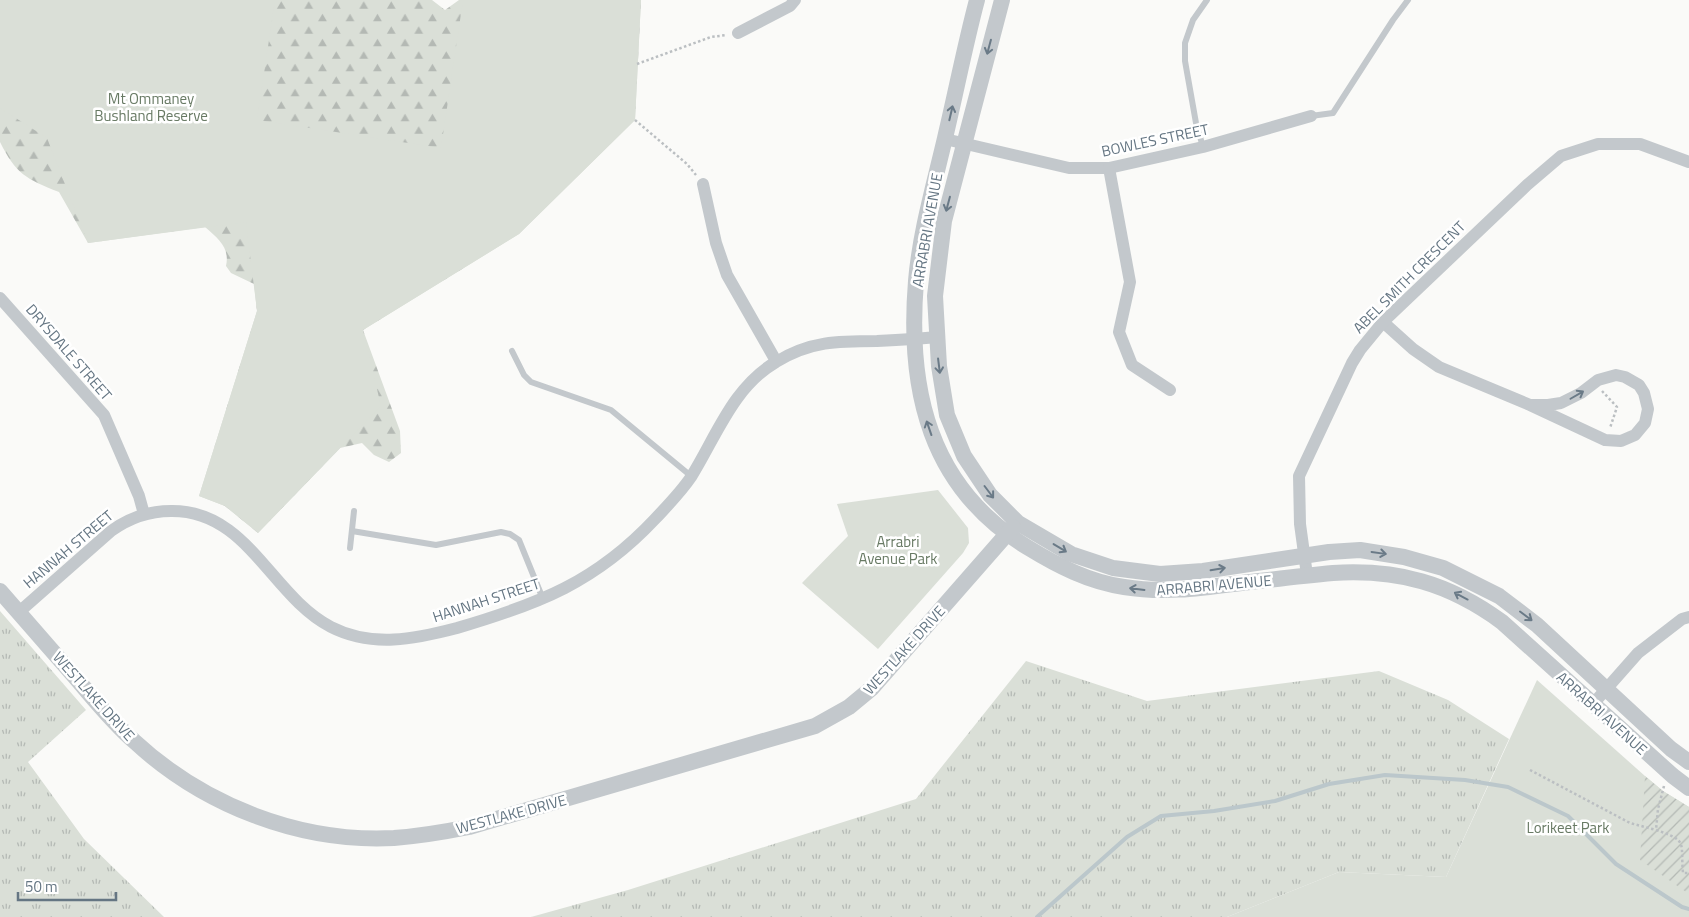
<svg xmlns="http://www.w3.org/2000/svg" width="1689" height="917" font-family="'Titillium Web',sans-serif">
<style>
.grass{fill:url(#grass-tufts)}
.forest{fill:url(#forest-firs)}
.park{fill:#dadfd7}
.garden{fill:url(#garden-furrows)}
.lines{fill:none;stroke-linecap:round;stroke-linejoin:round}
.stream{stroke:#bbc7cb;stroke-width:4}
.path{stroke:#bbbfc2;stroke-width:2.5;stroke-dasharray:2.5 2.5;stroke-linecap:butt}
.service{stroke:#c3c8cc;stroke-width:6}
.minor{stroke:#c3c8cc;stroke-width:12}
.tertiary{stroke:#c3c8cc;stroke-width:16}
.oneway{stroke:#6a7a87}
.labels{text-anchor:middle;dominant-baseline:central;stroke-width:5;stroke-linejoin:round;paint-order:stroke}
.park-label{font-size:15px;fill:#687a64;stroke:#fff}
.street-label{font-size:15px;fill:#657683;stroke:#fff}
</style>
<defs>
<pattern id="grass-tufts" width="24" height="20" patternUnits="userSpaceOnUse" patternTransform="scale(1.25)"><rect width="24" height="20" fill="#dadfd7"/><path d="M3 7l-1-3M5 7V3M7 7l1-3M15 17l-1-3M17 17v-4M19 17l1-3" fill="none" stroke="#b4b9b4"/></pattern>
<pattern id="forest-firs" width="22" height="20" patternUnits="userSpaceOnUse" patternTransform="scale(1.25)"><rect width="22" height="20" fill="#dadfd7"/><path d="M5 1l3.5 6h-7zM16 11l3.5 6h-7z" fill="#b4b9b4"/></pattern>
<pattern id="garden-furrows" width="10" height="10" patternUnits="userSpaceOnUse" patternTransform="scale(1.25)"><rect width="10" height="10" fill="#dadfd7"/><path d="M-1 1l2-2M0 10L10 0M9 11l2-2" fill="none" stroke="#b4b9b4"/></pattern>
</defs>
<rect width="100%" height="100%" fill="#fafaf8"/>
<g class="grass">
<path d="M0 611 86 710 28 762 84 839 164 917H0Z"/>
<path d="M1026 661 1147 701 1379 671 1448 700 1509 739 1446 877 1339 872 1227 917H531L628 890 916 799Z"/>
</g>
<path class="forest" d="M0 0H432L445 10 459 0H641L635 120 519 234 363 330 400 431 401 453 389 462 374 455 362 443 340 448 258 533 225 506 199 496 257 311 254 284 231 273 226 266C230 248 219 239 205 227L88 243 59 192C26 179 16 174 0 142Z"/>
<g class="park">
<path d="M0 0H275L257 120 441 148 463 0H641L635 120 519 234 363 330 381 406 258 533 225 506 199 496 257 311 246 222 88 243 47 138 0 108Z"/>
<path d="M938 490 968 528 969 543 963 553 878 649 802 583 848 536 837 504Z"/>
<path d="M1537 680 1645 776 1663 791 1689 807V917H1227L1339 872 1446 877Z"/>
</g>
<path class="garden" d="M1645 776 1663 791 1689 807V894L1640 860Z"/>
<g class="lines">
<path class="stream" d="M1037 917 1127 837 1161 816 1214 811 1275 801 1329 784 1385 775 1465 780 1508 787 1568 816 1616 864 1682 907 1689 909"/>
<g class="path">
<path d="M637 64 711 37 727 35"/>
<path d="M635 120 687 164 696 175"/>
<path d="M1602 391 1617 407 1610 428"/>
<path d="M1530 770 1630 823 1656 830"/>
<path d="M1664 786 1658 809 1656 830C1689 841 1680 842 1683 873H1689"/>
</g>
<g class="service">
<path d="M1311 116 1333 113 1393 20 1408 0"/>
<path d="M1203 147 1196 123 1185 61V43L1193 20 1207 0"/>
<path d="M512 351 524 375 531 382 611 410 691 476"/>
<path d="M352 531 436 545 501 532 510 534 519 540 543 599"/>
<path d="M350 548 354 511"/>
</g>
<g class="minor">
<path d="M738 33 790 6 795 0"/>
<path d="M945 139 1069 168H1109L1203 147 1311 116"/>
<path d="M1109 168 1130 282 1119 332 1132 365 1170 390"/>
<path d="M703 184 716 243 727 275 776 361"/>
<path d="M0 298 104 415 139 496 144 514"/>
<path d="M1383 322 1413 349 1439 367 1530 405 1605 440 1621 441 1635 435 1645 423 1648 409 1644 393 1639 385 1625 377 1616 375 1598 380 1581 393 1561 403 1548 405H1530"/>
<path d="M1307 575 1300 524 1299 476 1352 363 1360 350 1383 322 1527 185 1561 156 1598 144H1640L1689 162"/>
<path d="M19 612 111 531C129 518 148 511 171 511 248 510 271 596 331 627 372 648 415 639 457 628 539 604 596 582 655 519 668 505 681 492 691 477 716 437 733 387 776 362 810 341 838 341 877 341 897 340 917 339 937 337"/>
<path d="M1593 704 1638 653 1682 619 1689 617"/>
</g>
<g class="tertiary">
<path d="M977 0C965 45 956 92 945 138 934 185 920 233 916 281 907 390 929 487 1027 547 1058 566 1089 582 1124 587 1161 593 1196 589 1233 584 1267 580 1300 576 1333 573 1398 569 1449 583 1502 622L1673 776 1689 788"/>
<path d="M1002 0 944 221 935 296 939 366 947 415 964 456 990 495 1018 523 1071 554 1113 568 1160 574 1203 571 1329 552 1360 550 1404 557 1443 568 1499 596 1537 625 1671 749 1689 762"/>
<path d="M0 591C25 620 50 648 75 677 94 699 112 722 134 741 203 805 299 843 394 838 420 836 444 832 469 827L815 726 849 707 872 688 1013 527"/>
</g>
</g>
<defs><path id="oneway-shaft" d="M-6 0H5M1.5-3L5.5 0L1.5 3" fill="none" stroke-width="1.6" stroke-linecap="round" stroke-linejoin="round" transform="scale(1.25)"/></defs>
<g class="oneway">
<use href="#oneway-shaft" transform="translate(989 47) rotate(105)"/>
<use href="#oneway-shaft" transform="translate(951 113) rotate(-77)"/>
<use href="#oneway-shaft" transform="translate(948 204) rotate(105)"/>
<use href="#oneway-shaft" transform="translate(939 366) rotate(83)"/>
<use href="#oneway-shaft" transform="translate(1577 395) rotate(-30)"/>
<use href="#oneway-shaft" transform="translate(929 428) rotate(-109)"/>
<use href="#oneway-shaft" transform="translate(989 492) rotate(53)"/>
<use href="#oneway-shaft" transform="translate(1060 548) rotate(31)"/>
<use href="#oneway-shaft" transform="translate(1379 553) rotate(8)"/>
<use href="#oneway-shaft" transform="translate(1218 569) rotate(-9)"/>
<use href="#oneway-shaft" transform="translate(1137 589) rotate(-173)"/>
<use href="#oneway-shaft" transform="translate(1461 596) rotate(-152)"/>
<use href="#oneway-shaft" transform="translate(1526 616) rotate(37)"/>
</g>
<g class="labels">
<g class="park-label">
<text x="151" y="98">Mt Ommaney<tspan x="151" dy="17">Bushland Reserve</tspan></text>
<text x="898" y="541">Arrabri<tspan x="898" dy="17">Avenue Park</tspan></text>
<text x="1568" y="827">Lorikeet Park</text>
</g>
<g class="street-label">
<text transform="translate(1155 140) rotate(-12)">BOWLES STREET</text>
<text transform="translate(927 230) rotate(-80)">ARRABRI AVENUE</text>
<text transform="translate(1409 277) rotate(-45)">ABEL SMITH CRESCENT</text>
<text transform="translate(69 352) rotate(49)">DRYSDALE STREET</text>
<text transform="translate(68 549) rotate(-40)">HANNAH STREET</text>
<text transform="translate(1214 585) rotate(-5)">ARRABRI AVENUE</text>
<text transform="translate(486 600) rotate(-18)">HANNAH STREET</text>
<text transform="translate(904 650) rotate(-48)">WESTLAKE DRIVE</text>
<text transform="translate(94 696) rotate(48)">WESTLAKE DRIVE</text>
<text transform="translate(1602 713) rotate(42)">ARRABRI AVENUE</text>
<text transform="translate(511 814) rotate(-15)">WESTLAKE DRIVE</text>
</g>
</g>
<path d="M18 892v8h98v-8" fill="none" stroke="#657683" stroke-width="2.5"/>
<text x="25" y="892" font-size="15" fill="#657683" stroke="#ffffff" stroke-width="4" paint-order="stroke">50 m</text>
</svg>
